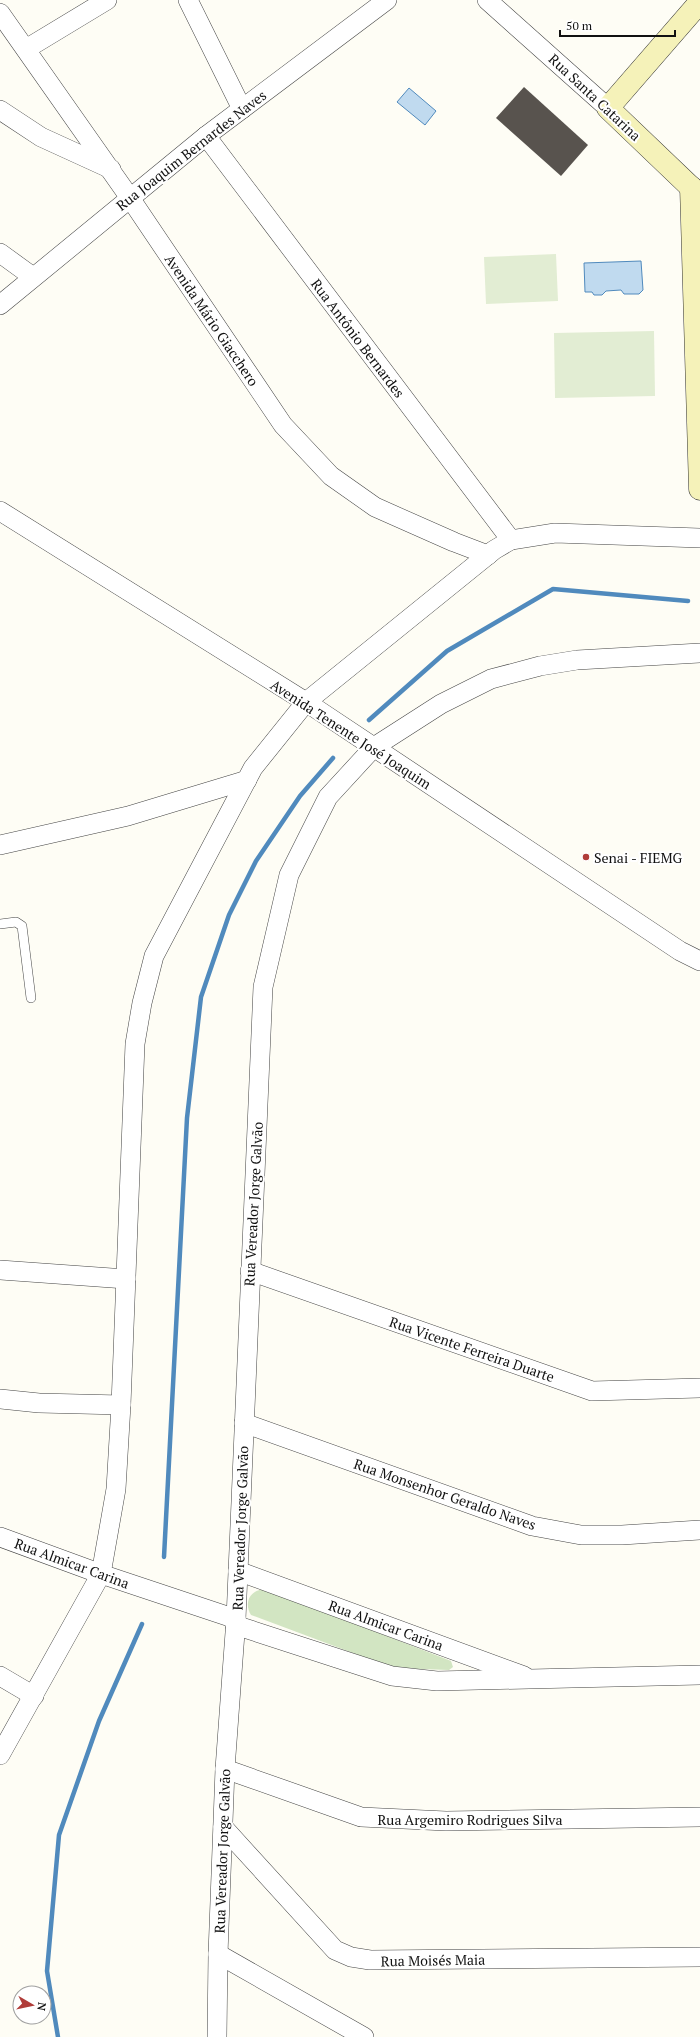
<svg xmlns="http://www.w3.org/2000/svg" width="700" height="2037" font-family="'PT Serif',serif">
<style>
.green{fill:#d2e5c2}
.pitch{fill:#e2edd3}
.water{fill:#c0daef;stroke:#508abd}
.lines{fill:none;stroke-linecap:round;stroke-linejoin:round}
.stream{stroke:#508abd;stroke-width:4.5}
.building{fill:#58534e}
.lane-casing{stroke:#444;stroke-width:10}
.street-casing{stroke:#444;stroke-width:20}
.secondary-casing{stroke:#333;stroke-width:23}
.lane{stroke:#fff;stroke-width:9}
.street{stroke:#fff;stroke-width:19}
.secondary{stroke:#f5f2b9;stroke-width:22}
.poi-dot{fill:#b03c39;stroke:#fff;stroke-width:1.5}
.labels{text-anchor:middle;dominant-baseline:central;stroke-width:4;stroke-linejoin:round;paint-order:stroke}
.street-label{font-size:14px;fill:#111;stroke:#fff}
.poi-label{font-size:14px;fill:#111;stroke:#fff;text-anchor:start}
</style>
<rect width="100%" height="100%" fill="#fefdf5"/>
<path class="green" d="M266 1589 451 1661 453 1667 449 1670 393 1668 251 1615C243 1602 251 1589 266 1589Z"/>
<g class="pitch">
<path d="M556 254 558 301 486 304 484 257Z"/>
<path d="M654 331 655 396 555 398 554 333Z"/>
</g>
<g class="water">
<path d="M409 88 436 111 425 125 397 102Z"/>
<path d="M641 261 643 290 639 294H624L621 290 606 291 602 295H594L592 292H585L584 263Z"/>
</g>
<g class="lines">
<g class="stream">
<path d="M369 720 447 651 553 589 688 601"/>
<path d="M164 1557 187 1118 201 997 229 915 256 861 300 796 333 758"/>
<path d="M58 2037 47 1971 59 1835 99 1721 142 1624"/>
</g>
</g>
<path class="building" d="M524 87 588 145 561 176 496 118Z"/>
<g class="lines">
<g class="lane-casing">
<path id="lane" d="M0 924 16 922 22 926 31 998"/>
</g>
<g class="street-casing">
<g id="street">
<path d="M188 0 242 109"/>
<path d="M487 0 608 108"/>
<path d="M0 13 130 198 283 425 331 476 375 507 454 542 488 555"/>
<path d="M26 49 107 0"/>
<path d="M0 110 41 137 111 169"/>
<path d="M206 136 511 540"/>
<path d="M0 253 33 277"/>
<path d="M0 305 206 136 387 0"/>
<path d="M0 511 306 702 680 951 700 961"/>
<path d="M0 845 128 816 247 780"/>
<path d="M0 1270 126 1279"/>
<path d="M250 1271 592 1391 700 1388"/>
<path d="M0 1399 39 1403 121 1405"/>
<path d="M244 1423 532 1526 581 1535H622L700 1530"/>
<path d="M0 1537 101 1574 236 1619"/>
<path d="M238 1571 524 1676"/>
<path d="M235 1625 392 1676 437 1681 700 1675"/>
<path d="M0 1676 34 1696"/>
<path d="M0 1755 101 1574 116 1489 121 1405 135 1044 142 1003 154 956 253 768 306 702 494 550 511 540 555 533 700 538"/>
<path d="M225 1769 361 1817 446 1821 700 1817"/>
<path d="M223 1827 335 1950 351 1957 370 1960 700 1957"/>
<path d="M218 1954 364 2037"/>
<path d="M217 2037 218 1954 225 1769 236 1619 263 987 289 875 328 797 374 747 441 704 491 679 540 666 577 660 700 653"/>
</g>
</g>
<g class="secondary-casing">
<g id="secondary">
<path d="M700 2 608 108 700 196"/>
<path d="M691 187 700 489"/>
</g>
</g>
<use href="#lane" class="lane"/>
<use href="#street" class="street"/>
<use href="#secondary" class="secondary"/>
</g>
<circle class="poi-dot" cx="586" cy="857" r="4"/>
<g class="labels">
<g class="street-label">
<text transform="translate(595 97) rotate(43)">Rua Santa Catarina</text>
<text transform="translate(191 150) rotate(-38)">Rua Joaquim Bernardes Naves</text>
<text transform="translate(212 320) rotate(56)">Avenida Mário Giacchero</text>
<text transform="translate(358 338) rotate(53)">Rua Antônio Bernardes</text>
<text transform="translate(351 734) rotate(33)">Avenida Tenente José Joaquim</text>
<text transform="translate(253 1204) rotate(-87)">Rua Vereador Jorge Galvão</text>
<text transform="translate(472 1349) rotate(19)">Rua Vicente Ferreira Duarte</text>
<text transform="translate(445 1494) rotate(19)">Rua Monsenhor Geraldo Naves</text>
<text transform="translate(240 1528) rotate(-88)">Rua Vereador Jorge Galvão</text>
<text transform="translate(72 1563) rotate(20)">Rua Almicar Carina</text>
<text transform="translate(386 1625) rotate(20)">Rua Almicar Carina</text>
<text x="470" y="1819">Rua Argemiro Rodrigues Silva</text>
<text transform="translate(222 1851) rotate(-88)">Rua Vereador Jorge Galvão</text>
<text transform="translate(433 1960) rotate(-1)">Rua Moisés Maia</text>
</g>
<g class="poi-label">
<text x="594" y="857">Senai - FIEMG</text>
</g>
</g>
<g transform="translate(32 2005) rotate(99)"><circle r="19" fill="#ffffff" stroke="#a0a0a0"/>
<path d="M0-3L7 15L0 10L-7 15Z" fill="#b03c39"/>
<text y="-6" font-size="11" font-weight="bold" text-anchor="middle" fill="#111111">N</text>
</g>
<path d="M560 30v6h115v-6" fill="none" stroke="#111111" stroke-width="2"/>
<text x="566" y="30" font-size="12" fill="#111111" stroke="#ffffff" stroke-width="3" paint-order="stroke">50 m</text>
</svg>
